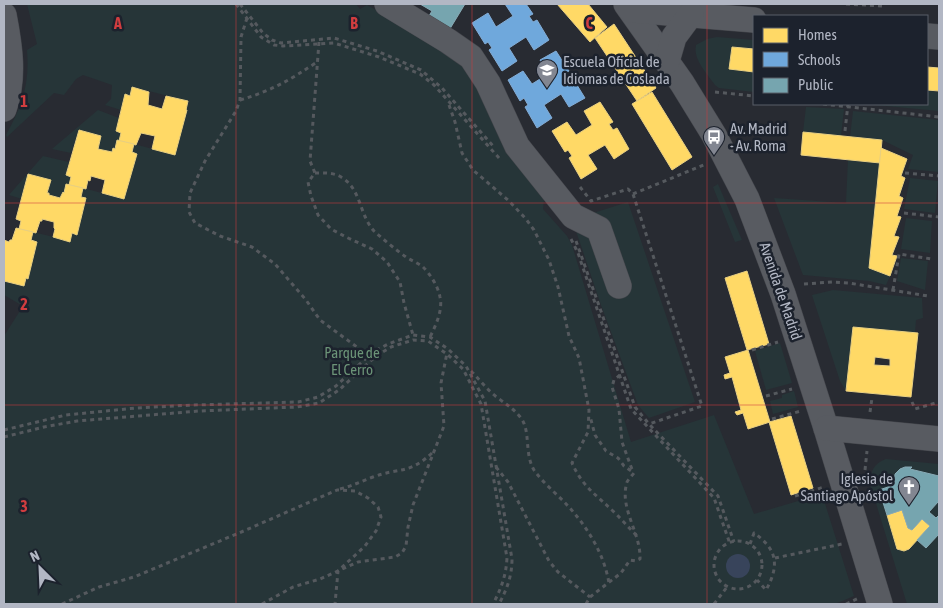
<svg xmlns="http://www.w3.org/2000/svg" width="943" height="608" font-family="'Asap Condensed',sans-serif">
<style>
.green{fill:#263538}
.water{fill:#38445b}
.homes{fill:#ffd966;stroke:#e8cf82;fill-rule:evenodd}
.schools{fill:#6fa8dc;stroke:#83acd5}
.public{fill:#76a5af;stroke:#88aab5}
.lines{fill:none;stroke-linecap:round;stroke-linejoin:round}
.minor-casing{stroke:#44464c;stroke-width:26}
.path{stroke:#55595e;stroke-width:3;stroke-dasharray:4 4;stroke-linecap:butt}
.minor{stroke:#585b61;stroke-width:25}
.grid{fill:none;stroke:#d13d3f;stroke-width:1;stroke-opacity:0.55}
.labels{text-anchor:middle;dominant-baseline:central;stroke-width:5;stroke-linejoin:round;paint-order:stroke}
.poi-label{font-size:15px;fill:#b2b7c4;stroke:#1c222d;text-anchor:start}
.street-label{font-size:15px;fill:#b2b7c4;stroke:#1c222d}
.park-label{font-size:15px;fill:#6b9377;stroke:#1c222d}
.grid-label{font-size:16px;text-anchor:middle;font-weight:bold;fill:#d13d3f;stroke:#1c222d;stroke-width:5;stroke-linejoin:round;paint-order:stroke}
</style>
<rect width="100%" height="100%" fill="#282b32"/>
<g class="green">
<path d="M27 4H356L360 9 367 5 466 61 545 192 543 209 567 236 572 245 631 442 714 415 754 514 822 494 854 596 835 604H4V336L23 306 4 295V281L24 286 37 242 31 240 33 232 70 241 72 233 77 234 86 199 81 197 83 188 124 199 137 154 132 152 134 144 175 155 187 110H186L188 101 133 87 130 96 126 95 121 110 105 105 111 99 112 85 83 75 76 79 64 95 54 93 7 137 6 135C22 106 30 84 27 50L37 44Z"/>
<path d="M717 37 754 40V49L732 47 729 69 754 72V92L719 88 715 85C707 73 693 60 696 45L707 39Z"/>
<path d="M927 90 939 92V111L865 104H927Z"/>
<path d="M806 107 844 109 841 136 803 132Z"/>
<path d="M98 110 119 118 116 131 121 133 119 141 117 140 115 149H113L112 152 98 149 101 136 79 130 71 153 52 149Z"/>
<path d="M853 111 939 120V172L908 169 913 155 882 140 850 137Z"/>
<path d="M43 156 69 162 66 175 71 177 69 185 64 193H63L60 198 49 195 47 193 50 180 28 174 22 199 9 195Z"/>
<path d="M848 160 880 163 869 268 890 276 886 285 869 281 803 275 774 198 846 203Z"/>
<path d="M910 178 938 181 935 213 904 209Z"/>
<path d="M718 184 742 240 735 242 713 187Z"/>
<path d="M628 202 695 402 649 418 638 405 601 305 576 231 587 215Z"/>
<path d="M906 218 932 221 930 253 901 249Z"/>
<path d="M901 258 928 261 925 290 897 281Z"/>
<path d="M833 290 922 298 923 318 916 320 915 333 853 327 846 391 840 381 812 295Z"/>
<path d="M780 343 792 383 766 390 755 351Z"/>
<path d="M794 391 798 407 773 414 770 401 782 398V395Z"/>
<path d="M886 459 939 464V604H907L870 484C870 472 874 463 886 459Z"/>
</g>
<circle class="water" cx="738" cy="566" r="12"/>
<g class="homes">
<path d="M557 4H588L607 27 590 42Z"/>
<path d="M614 24 656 88 637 101 595 38Z"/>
<path d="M732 47 754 49V72L729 69Z"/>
<path d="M927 67 939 68V91L927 90Z"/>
<path d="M132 87 149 92 148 105 162 109 166 96 188 101 186 110H187L175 155 152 149 155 136 141 133 136 145 119 141 121 133 116 131 125 94 130 96Z"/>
<path d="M652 92 692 157 672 170 632 104Z"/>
<path d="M600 102 613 122 609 124 613 130 617 128 629 149 614 159 605 145 588 155 597 169 581 179 569 158 572 156 568 150 565 152 552 131 567 122 576 135 592 125 584 111Z"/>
<path d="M79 130 101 136 98 149 112 152 113 148 115 149 117 140 134 144 132 152 137 154 124 199 102 193 105 180 91 176 90 181 88 180 86 189 69 185 71 177 66 175Z"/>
<path d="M803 132 882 140 880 163 801 155Z"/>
<path d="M881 148 907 159 901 176 905 178 899 196 903 198 897 216 901 217 894 236 899 237 892 255 897 256 890 276 869 268Z"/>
<path d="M28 174 51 180 47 193H49V195L60 198 63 192 64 193 66 184 83 188 81 197 86 198 77 235 72 233 70 242 53 237 55 229 54 228V222L42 219V221H40L36 233 19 229 21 221 16 219Z"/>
<path d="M16 228 33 232 31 240 37 242 28 279 26 278 24 286 4 281V240L9 242 10 240H12Z"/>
<path d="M747 271 769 344 747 350 725 278Z"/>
<path d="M853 327 918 333 911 397 846 391ZM875 357 890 359V366L874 365Z"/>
<path d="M748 350 770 422 748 429 743 413 737 415 735 412 741 410 732 377 725 379 724 375 730 373 725 357Z"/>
<path d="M791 416 813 488 791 495 769 422Z"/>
<path d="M902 510 908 528 912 530 922 519 930 526 909 549 904 551 897 549 887 515Z"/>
</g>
<g class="schools">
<path d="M505 4H526L533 14 529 16 533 22 537 20 549 40 534 50 526 37 509 48 517 61 502 71 489 50 492 48 488 42 485 44 472 23 488 13 496 27 513 16Z"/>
<path d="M556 51 569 71 565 73 569 79 572 77 585 98 569 107 561 94 544 105 552 118 537 128 525 107 528 105 524 98 520 101 508 80 523 71 532 84 548 74 540 60Z"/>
</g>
<g class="public">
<path d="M420 4H465L448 32 427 19 432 11Z"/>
<path d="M905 467H912L910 469 939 476V503L938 502 929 512 936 518 939 515V534L926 548 917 540 930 526 922 519 912 530 908 528 902 510 887 515 879 490 894 485 895 474 900 469Z"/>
</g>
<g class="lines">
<g class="minor-casing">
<g id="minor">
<path d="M387 4 448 41 471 57 488 83 517 146 573 216 599 229 619 286"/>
<path d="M626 4 682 83 714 135 747 199 783 294 826 428 880 604"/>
<path d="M631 10 754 20"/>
<path d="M4 15C10 46 15 78 4 109"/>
<path d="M927 36 939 37"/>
<path d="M667 61 674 37 691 14"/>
<path d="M826 428 939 439"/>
</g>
</g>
<g class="path">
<path d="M236 4 261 37 274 45 283 46 334 43 379 57 420 74 434 85 499 158"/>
<path d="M240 4 263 33 272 40 281 43 334 38 377 51 421 70 442 88 493 146"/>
<path d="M846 4 884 6"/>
<path d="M247 18 241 37 240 100 236 111 205 161 190 193 189 212 195 223 220 236 252 247 275 264 306 300 320 320 361 350 373 352"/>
<path d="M319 42 310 161 315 173 308 182 311 196 318 215 331 229 348 238 372 249 387 262 400 282 404 303 413 335"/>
<path d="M715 92 754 96"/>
<path d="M240 100C271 91 290 80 317 62"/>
<path d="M823 104 939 117"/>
<path d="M449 105 455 122 462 153 473 170 509 201 526 219 534 230 549 260 558 287 569 336 579 358 589 410 588 432 572 463C583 488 598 496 616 514 623 521 630 529 638 537"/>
<path d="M845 131 848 104"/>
<path d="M315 173C325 173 335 172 344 179 361 191 360 216 374 231 384 240 396 250 406 257 412 261 418 263 423 267 430 274 438 286 440 297 443 310 436 325 430 337"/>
<path d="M905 173 939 176"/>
<path d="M580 187 591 201 628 189 633 194 702 406 649 424"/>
<path d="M633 194 706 164"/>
<path d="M904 213 939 217"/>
<path d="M571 239 578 253 631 409 714 498 730 544"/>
<path d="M576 241 635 407 649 424 718 496 734 542"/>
<path d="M804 284 832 282 849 283 928 296"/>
<path d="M893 290 899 254 932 259"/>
<path d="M752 350 778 342"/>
<path d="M471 371C480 380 488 391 498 398 507 405 514 409 521 418 531 432 524 453 534 470 543 483 557 494 568 506 588 528 604 554 609 583"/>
<path d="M620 375 614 380 612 387 619 409 622 442 633 472"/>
<path d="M766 396 792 389"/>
<path d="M912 402 915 409 939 402"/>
<path d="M870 412 872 398"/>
<path d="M772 419 801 411"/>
<path d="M4 430 66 415 136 408 193 405 298 402 318 397 336 386 373 352 388 344 413 335 430 337 448 349 466 366 485 401 512 559C512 576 507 589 499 604"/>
<path d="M4 437 44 427 77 421 199 411 297 407 319 403 339 390 376 356 391 347 413 340 428 341 447 354 463 369 481 404 507 558C506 576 501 589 493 604"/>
<path d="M496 467 508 482 549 561 558 572 590 597"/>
<path d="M865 470 867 451"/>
<path d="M340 489C352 486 362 481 373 477 400 467 409 475 433 452"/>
<path d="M795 496 824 487"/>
<circle cx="738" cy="565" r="24"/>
<path d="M750 544 754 533C777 549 780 565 766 590L757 580"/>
<path d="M775 558 842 544"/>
<path d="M62 604 99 587 134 577 246 530 337 490 355 491 368 498 378 507 381 517 376 531 365 546 338 571 335 604"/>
<path d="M262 604 293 587 320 579 358 562 395 557 402 553 406 546 408 527 413 505 444 426 441 383 447 353"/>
<path d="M586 604 590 597 621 573 630 560 636 561 640 559C641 534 621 511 626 486 626 481 631 477 634 473L624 466 618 458 606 451 595 435 590 416"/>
<path d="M714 604 727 587"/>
<path d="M846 604 859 598"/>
</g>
<use href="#minor" class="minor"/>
</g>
<path class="grid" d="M236 4V604M472 4V604M707 4V604M4 203H939M4 405H939"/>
<defs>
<g id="university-pin" transform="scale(1.125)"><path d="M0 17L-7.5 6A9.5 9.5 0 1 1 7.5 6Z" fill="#828691" stroke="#1c222d"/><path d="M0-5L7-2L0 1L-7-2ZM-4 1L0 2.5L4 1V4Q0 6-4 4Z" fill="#fff"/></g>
<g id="bus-pin" transform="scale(1.125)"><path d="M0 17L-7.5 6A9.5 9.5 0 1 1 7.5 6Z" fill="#828691" stroke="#1c222d"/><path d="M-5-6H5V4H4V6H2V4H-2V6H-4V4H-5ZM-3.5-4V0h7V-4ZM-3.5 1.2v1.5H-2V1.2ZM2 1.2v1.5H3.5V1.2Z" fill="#fff"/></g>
<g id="church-pin" transform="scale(1.125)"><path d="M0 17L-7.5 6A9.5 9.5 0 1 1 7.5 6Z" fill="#828691" stroke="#1c222d"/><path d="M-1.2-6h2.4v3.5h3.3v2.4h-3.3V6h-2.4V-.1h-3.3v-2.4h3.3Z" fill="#fff"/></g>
</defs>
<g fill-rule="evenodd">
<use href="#university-pin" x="547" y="70"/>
<use href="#bus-pin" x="714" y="137"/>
<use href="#church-pin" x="909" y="487"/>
</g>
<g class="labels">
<g class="poi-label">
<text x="563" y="61">Escuela Oficial de<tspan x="563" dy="17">Idiomas de Coslada</tspan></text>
<text x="730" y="128">Av. Madrid<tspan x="730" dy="17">- Av. Roma</tspan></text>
<text x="893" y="478" text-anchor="end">Iglesia de<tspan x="893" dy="17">Santiago Apóstol</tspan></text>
</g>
<g class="street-label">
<text transform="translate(781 291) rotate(71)">Avenida de Madrid</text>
</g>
<g class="park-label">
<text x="352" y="352">Parque de<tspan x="352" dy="17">El Cerro</tspan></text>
</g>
</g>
<g class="grid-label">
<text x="118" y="29">A</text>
<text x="354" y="29">B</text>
<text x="589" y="29">C</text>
<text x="24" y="107">1</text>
<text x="24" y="310">2</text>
<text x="24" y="512">3</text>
</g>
<rect width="943" height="608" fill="none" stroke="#b2b7c4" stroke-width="10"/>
<rect x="753" y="15" width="175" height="90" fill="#1c222d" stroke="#585e69"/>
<rect x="763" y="28" width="25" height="15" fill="#ffd966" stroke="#585e69"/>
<text x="798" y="40" font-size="15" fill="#b2b7c4">Homes</text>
<rect x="763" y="52" width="25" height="15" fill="#6fa8dc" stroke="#585e69"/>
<text x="798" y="65" font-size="15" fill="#b2b7c4">Schools</text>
<rect x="763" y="78" width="25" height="15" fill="#76a5af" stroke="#585e69"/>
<text x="798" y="90" font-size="15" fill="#b2b7c4">Public</text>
<g transform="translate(40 568) rotate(336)" stroke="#1c222d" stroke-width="4" paint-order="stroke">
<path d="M0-4L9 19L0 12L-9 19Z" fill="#b2b7c4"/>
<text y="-8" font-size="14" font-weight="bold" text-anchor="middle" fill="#b2b7c4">N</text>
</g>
</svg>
